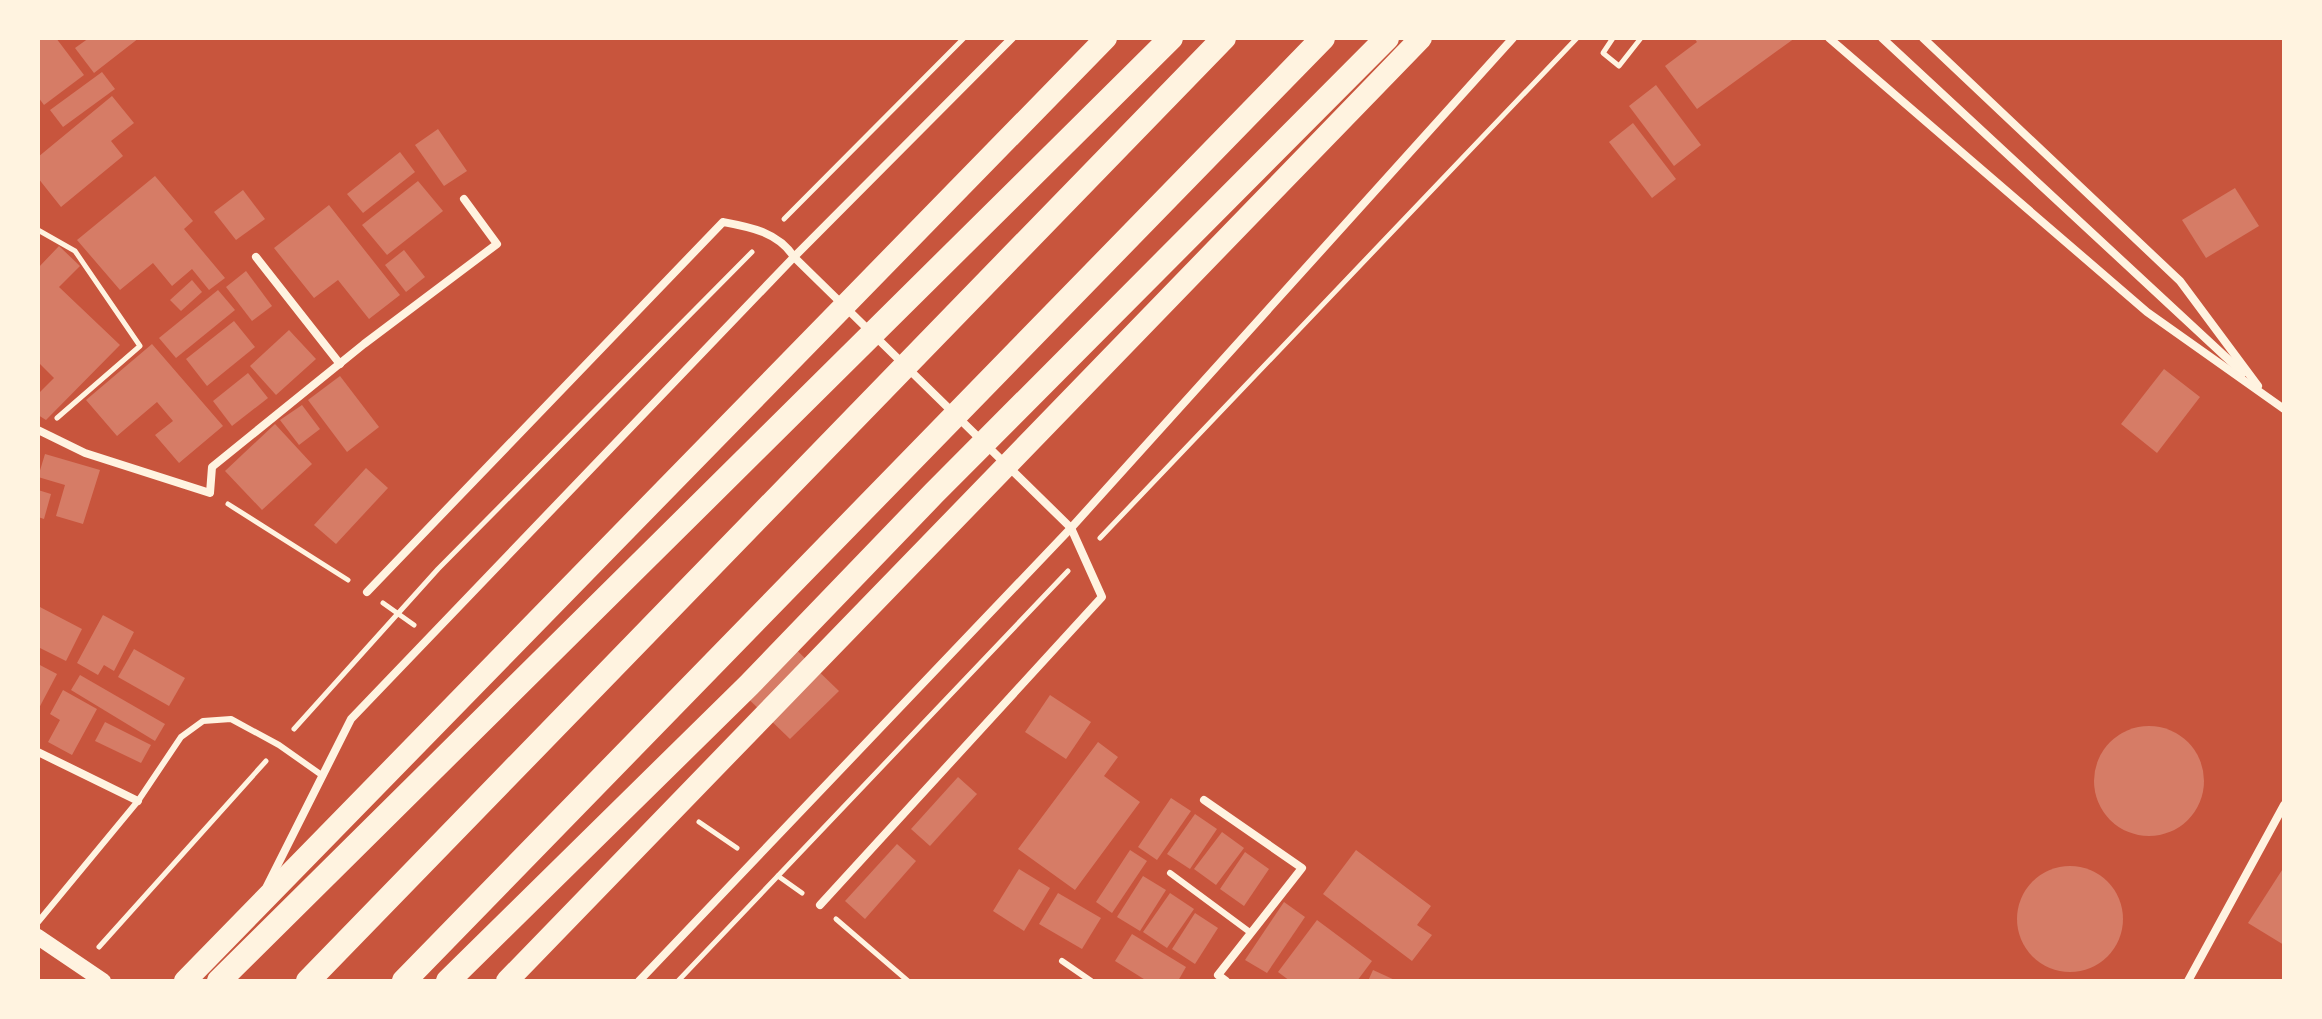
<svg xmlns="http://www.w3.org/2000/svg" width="2322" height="1019" font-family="Inter,sans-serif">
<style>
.building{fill:#d67c66}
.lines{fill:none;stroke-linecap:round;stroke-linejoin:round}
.path{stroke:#fff3e0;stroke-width:5}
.service{stroke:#fff3e0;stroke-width:6}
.minor{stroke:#fff3e0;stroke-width:8}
.secondary{stroke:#fff3e0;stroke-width:16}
.trunk{stroke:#fff3e0;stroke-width:22}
.motorway{stroke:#fff3e0;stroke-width:24}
</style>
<rect width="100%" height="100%" fill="#c8553d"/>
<g class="building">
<path d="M38 38H56L84 75 44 105 38 97Z"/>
<path d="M89 38H139L94 73 75 48Z"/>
<path d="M1694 38H1795L1697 109 1665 66 1697 42Z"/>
<path d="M102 72 115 89 63 127 50 110Z"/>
<path d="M1656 85 1701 145 1674 166 1629 106Z"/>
<path d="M112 96 134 123 111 141 123 156 61 207 38 178V157Z"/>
<path d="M1633 123 1676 179 1652 198 1609 142Z"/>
<path d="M438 129 467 171 444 186 415 145Z"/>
<path d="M400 152 415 172 363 213 347 194Z"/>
<path d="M155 176 193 221 184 229 225 278 209 290 192 269 172 286 153 263 120 290 77 240Z"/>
<path d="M418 181 443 211 387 255 362 225Z"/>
<path d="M2235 188 2259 226 2206 258 2182 220Z"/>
<path d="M243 190 265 219 236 240 214 212Z"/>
<path d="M329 205 400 295 369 319 338 280 314 298 274 248Z"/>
<path d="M59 246 80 266 59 287 120 345 46 420 38 415V394L54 378 38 362V268Z"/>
<path d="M404 250 425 277 406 292 385 265Z"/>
<path d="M246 271 272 306 252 321 226 287Z"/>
<path d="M192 280 202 292 181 311 170 300Z"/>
<path d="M218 290 235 310 176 358 159 338Z"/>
<path d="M234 321 255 347 207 386 186 359Z"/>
<path d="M289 330 316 359 276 395 250 366Z"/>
<path d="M152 344 223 426 179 463 155 435 173 421 157 402 117 436 86 400Z"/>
<path d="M2164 369 2200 397 2157 453 2121 424Z"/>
<path d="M248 373 268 398 232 426 213 401Z"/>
<path d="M340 376 379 427 347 452 308 400Z"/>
<path d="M302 405 320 429 299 445 280 420Z"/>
<path d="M275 424 312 464 262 510 225 471Z"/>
<path d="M45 454 100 470 83 524 56 516 65 485 38 477Z"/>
<path d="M366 468 388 488 336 544 314 525Z"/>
<path d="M38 490 51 494 44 519 38 517Z"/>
<path d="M38 606 82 629 66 661 38 647Z"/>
<path d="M103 615 134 632 114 671 104 665 98 675 77 663Z"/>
<path d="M783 637 839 691 790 739 735 686Z"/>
<path d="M134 649 185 678 169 706 118 677Z"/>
<path d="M38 664 57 674 38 710Z"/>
<path d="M80 675 165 724 155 741 71 690Z"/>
<path d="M63 690 97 709 72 755 48 742 60 720 50 714Z"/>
<path d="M1050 695 1091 722 1066 759 1025 732Z"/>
<path d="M105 722 151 745 141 763 95 741Z"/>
<circle cx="2149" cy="781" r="55"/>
<path d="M1098 742 1118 757 1104 776 1140 802 1075 890 1018 849Z"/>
<path d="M958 777 977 794 930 846 911 829Z"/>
<path d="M1171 798 1191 811 1157 860 1138 847Z"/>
<path d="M1195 814 1217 829 1190 869 1167 854Z"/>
<path d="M1222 832 1244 848 1216 885 1194 869Z"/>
<path d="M897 844 916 861 865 919 845 901Z"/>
<path d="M1130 850 1147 861 1112 913 1096 902Z"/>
<path d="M1356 850 1431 906 1417 925 1432 935 1412 961 1323 894Z"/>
<path d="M1245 852 1269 869 1244 906 1220 889Z"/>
<circle cx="2070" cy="919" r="53"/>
<path d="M2284 867V945L2248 923Z"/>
<path d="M1019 869 1050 888 1024 931 993 911Z"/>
<path d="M1143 876 1166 890 1140 931 1117 917Z"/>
<path d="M1058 893 1101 918 1082 949 1039 924Z"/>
<path d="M1170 893 1194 909 1167 948 1143 932Z"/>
<path d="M1284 902 1305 917 1267 973 1245 960Z"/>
<path d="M1195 913 1218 928 1195 964 1172 949Z"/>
<path d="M1317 920 1372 961 1357 981H1290L1278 972Z"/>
<path d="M1132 934 1186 967 1178 981H1147L1115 961Z"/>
<path d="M1373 970 1397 981H1368Z"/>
</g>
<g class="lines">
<g class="path">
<path d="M1613 38 1603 53 1619 66 1641 38"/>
<path d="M784 219 964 38"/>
<path d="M38 230 75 251 140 346 57 418"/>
<path d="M228 504 348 580"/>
<path d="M1100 538 1577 38"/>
<path d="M383 603 414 625"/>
<path d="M294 729 438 569 752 252"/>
<path d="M699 822 737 848"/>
<path d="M778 876 802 893"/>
<path d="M836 919 908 981"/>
<path d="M99 947 266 761"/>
<path d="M678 981 1068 571"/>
</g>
<g class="service">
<path d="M1170 873 1251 933"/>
<path d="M38 922 138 801 181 737 203 721 231 719 279 745 323 776"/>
<path d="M1062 961 1091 981"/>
</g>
<g class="minor">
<path d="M1829 38 2147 312 2284 409"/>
<path d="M1882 38 2243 373"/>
<path d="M1923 38 2180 281 2258 386"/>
<path d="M256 257 340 364"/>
<path d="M38 430 85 453 210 493 212 467 364 344 497 244 464 199"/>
<path d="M367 592 723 222C750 227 778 232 794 257L1071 528 1102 597 820 905"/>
<path d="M38 752 138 801"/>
<path d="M1204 800 1302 868 1218 975 1226 981"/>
<path d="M267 886 351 719 794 257 1012 38"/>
<path d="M639 981 1071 528 1513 38"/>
<path d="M2188 981 2284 805"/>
</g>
<path class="secondary" d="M38 937 103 981"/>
<g class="trunk">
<path d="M185 981 1106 38"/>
<path d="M507 981 1421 38"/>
</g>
<g class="motorway">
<path d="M219 981 1171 38"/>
<path d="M308 981 1224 38"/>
<path d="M404 981 1323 38"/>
<path d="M448 981 749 685 934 493 1387 38"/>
</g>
</g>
<rect width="2322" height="1019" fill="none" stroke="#fff3e0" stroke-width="80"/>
</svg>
